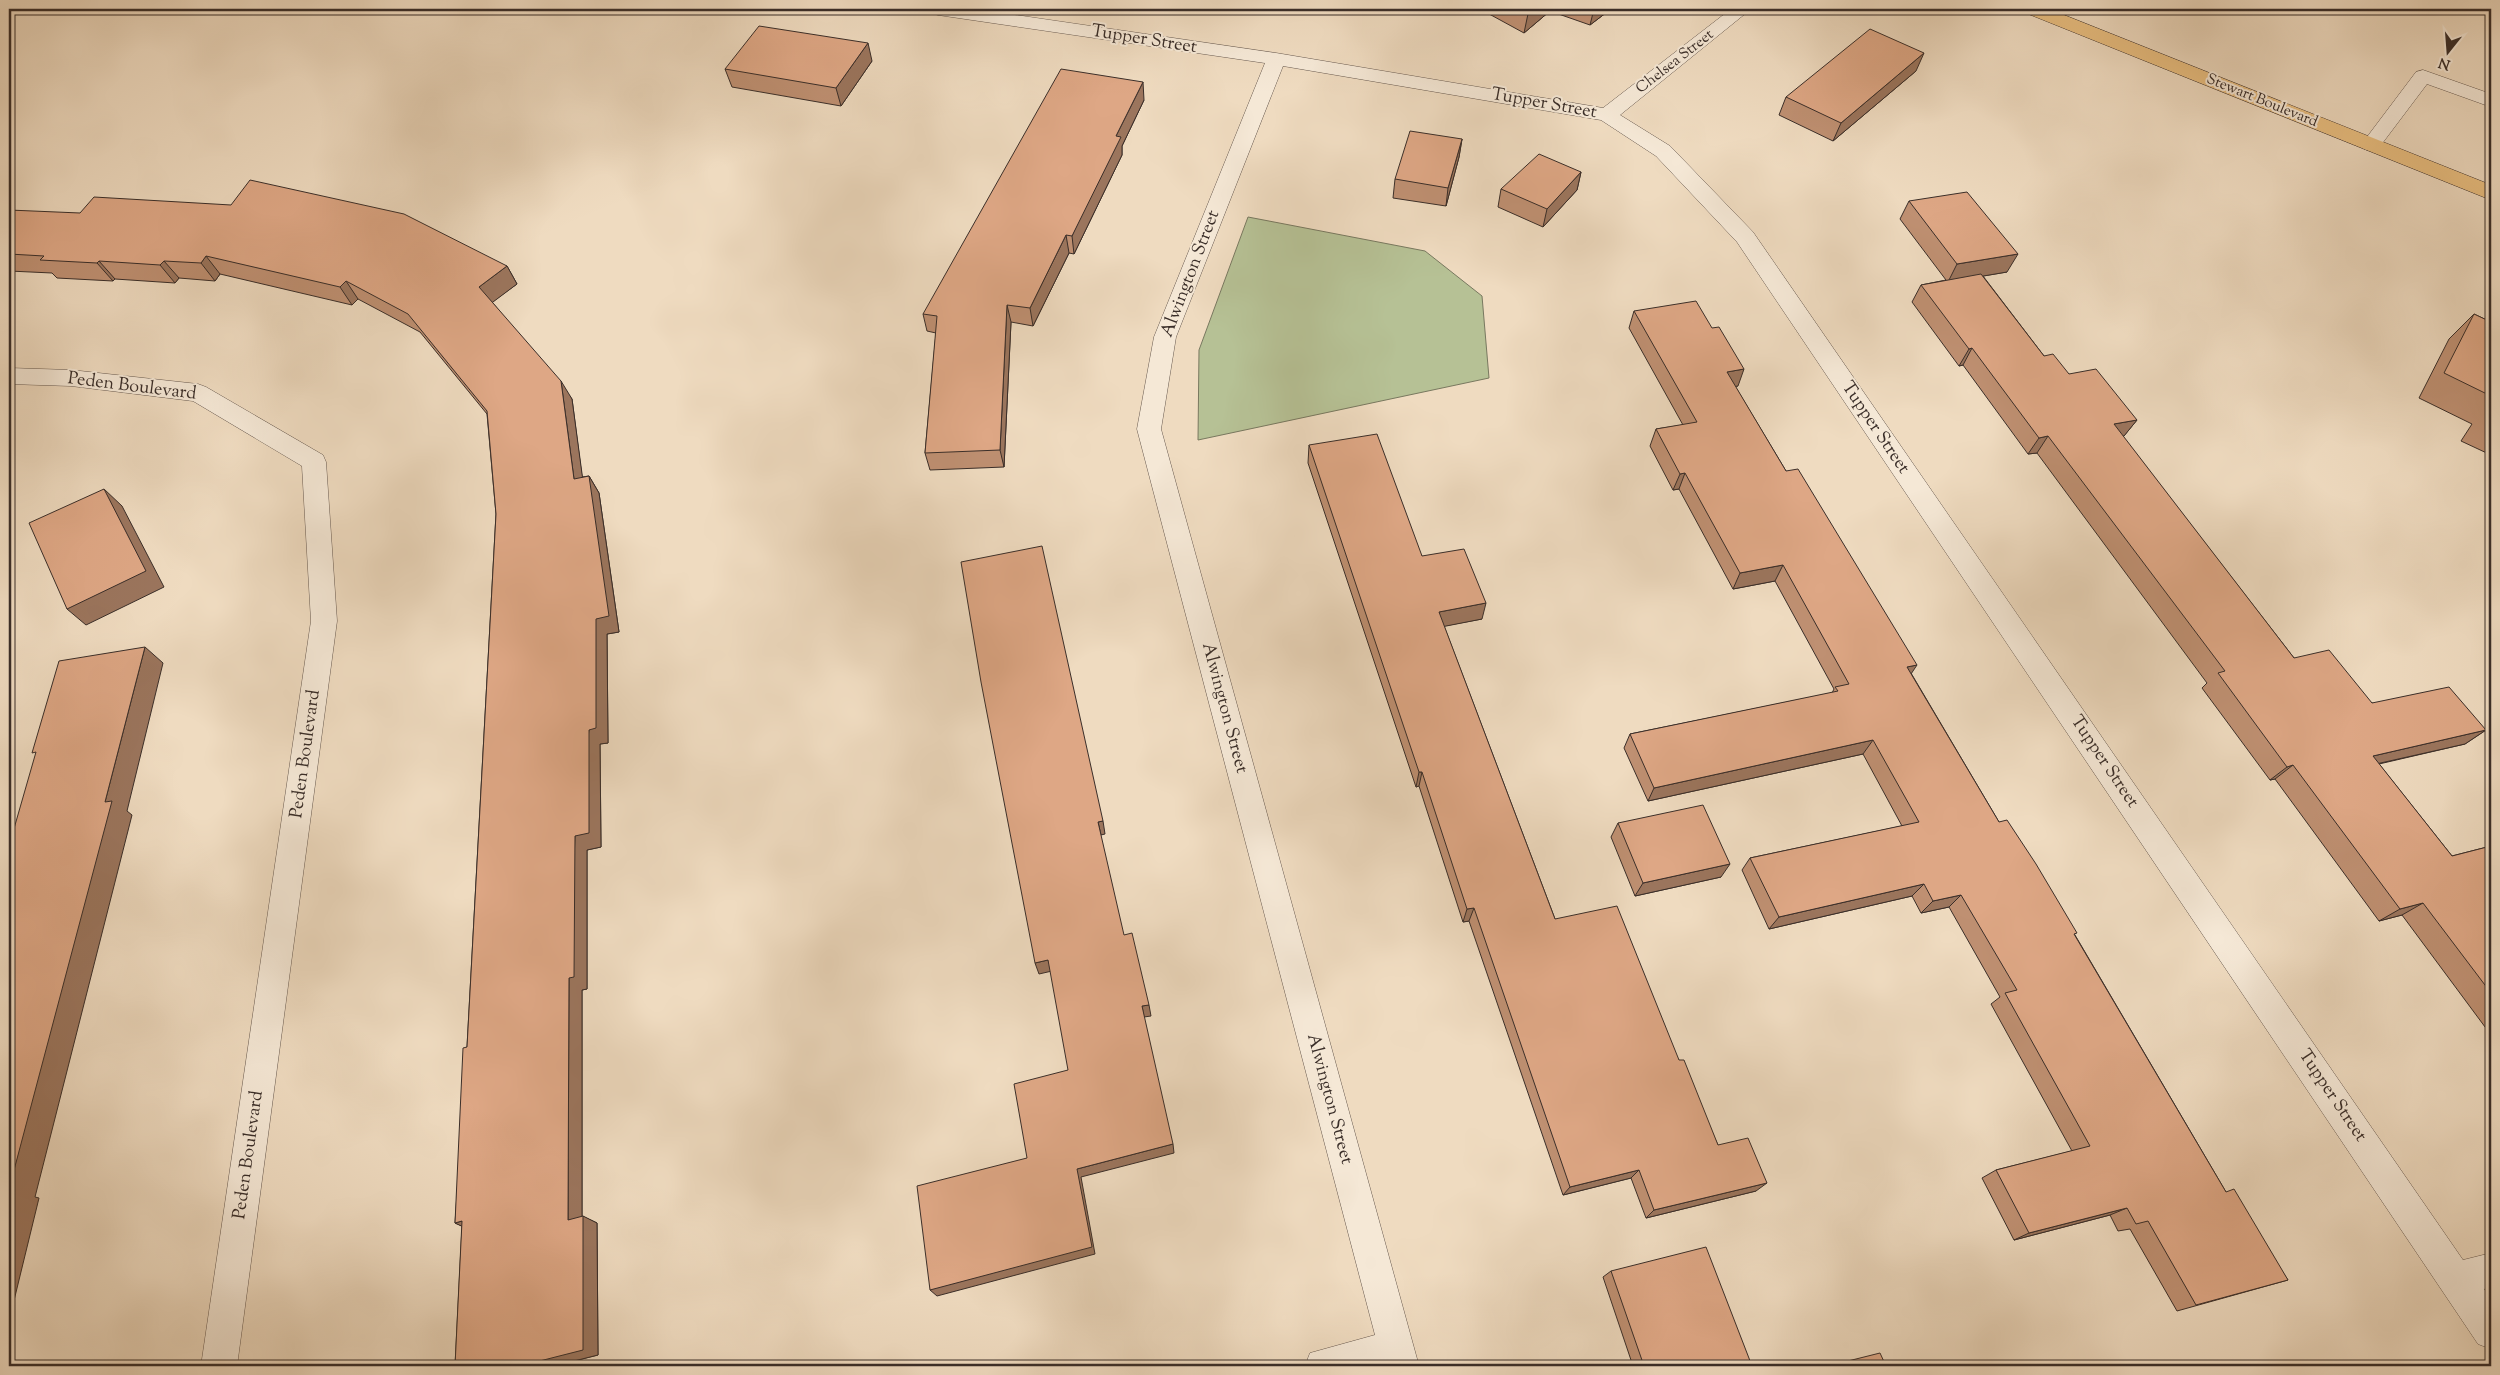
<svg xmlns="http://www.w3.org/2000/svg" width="2500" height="1375" font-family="'Sorts Mill Goudy',serif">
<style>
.green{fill:#b6c195;stroke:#78785f}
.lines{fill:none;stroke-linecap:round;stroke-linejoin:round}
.minor-casing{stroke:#67594f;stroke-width:1}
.major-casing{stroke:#3a2e29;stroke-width:1}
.minor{fill:#f5e8d6;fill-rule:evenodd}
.major{fill:#e8be80;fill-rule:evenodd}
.wall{fill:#bf9072;stroke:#3a2e29}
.shaded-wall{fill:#9b755d;stroke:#3a2e29}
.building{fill:#dea785;stroke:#3a2e29}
.labels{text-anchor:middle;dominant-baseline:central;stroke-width:4;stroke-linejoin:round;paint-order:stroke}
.far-street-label{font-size:15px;fill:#3a2e29;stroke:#f5e8d6}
.street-label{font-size:18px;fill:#3a2e29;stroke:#f5e8d6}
</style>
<rect width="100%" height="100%" fill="#efdbc0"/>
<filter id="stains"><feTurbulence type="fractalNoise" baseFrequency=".004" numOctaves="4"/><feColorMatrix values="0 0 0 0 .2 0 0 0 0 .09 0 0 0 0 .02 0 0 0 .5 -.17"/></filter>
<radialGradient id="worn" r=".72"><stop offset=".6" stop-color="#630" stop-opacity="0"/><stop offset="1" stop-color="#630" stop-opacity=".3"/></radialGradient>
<path class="green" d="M1248 217 1425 251 1482 296 1489 378 1198 440 1199 350Z"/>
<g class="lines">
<g class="minor-casing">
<g id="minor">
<path d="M929 9H974L1276 53 1603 108 1731 9H1751L1620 115 1670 146 1753 232 2463 1260 2491 1253V1287L2484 1289 2491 1300V1349L2478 1344 1737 242 1656 156 1601 120 1283 66 1176 337 1161 429 1419 1366H1305L1310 1353 1375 1335 1137 429 1154 337 1265 63 938 15 931 13Z"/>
<path d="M2423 70 2491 94V107L2427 84 2378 149 2371 151 2364 149 2361 145 2364 141 2416 72Z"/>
<path d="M9 368 71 370 198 384 206 387 323 455 326 462 337 621 237 1366H201L311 621 302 466 193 401 71 386 9 384Z"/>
</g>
</g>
<g class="major-casing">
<path id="major" d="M2024 9H2049L2491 185V200L2026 13Z"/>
</g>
<use href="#minor" class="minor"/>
<use href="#major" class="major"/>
</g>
<g class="wall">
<path d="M1480 9H1611L1590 25 1550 11 1524 33Z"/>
<path d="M872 61 841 106 732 87 725 69Z"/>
<path d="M1916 71 1833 141 1779 115 1786 97Z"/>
<path d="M1144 100 1122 146V155L1074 254 1069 253 1033 326 1011 322 1004 467 930 470 925 453 936 333 927 331 923 314Z"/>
<path d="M1462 139 1459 157 1446 206 1393 198 1395 179Z"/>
<path d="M1581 172 1577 190 1543 227 1498 207 1501 189Z"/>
<path d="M1909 201 2007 272 1983 276 2044 356 2069 374 2137 420 2123 437 2294 658 2372 703 2486 730 2465 744 2379 764 2452 856 2491 846V1035L2402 915 2379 921 2275 779 2270 780 2202 688 2207 683 2037 453 2028 454 1963 365 1959 366 1912 302 1921 285 1946 280 1900 219Z"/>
<path d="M9 210 507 266 517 284 492 302 572 399 582 477 589 476 599 493 619 632 607 634 608 743 600 744 601 847 587 850V989L582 990V1216L597 1223 598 1355 554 1366H455L462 1226 455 1223 467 1047 496 514 487 414 420 332 358 299 352 305 220 274 215 281 179 278 175 283 115 279 113 281 57 278 52 273 9 271Z"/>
<path d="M1634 311 1738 386H1735L1786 471 1911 673 1999 822 2075 935 2226 1192 2288 1280 2177 1311 2130 1229 2118 1231 2110 1215 2014 1240 1982 1178 1996 1170 2072 1151 1991 1004 2000 997 1949 907 1921 913 1912 896 1769 929 1742 870 1750 858 1902 826 1863 754 1648 801 1624 748 1630 734 1832 693 1834 689 1775 581 1733 589 1679 489 1673 490 1650 446 1656 429 1683 425 1629 328Z"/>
<path d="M2474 314 2491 322V455L2461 441 2472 424 2419 398 2449 339Z"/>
<path d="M1309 445 1422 556 1482 619 1444 626 1555 919 1679 1060 1718 1145 1756 1191 1646 1218 1631 1178 1563 1195 1469 921 1463 922 1419 786 1416 787 1308 463Z"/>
<path d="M1618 823 1721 877 1635 896 1611 837Z"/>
<path d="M1611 1271 1752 1366H1633L1603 1277Z"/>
</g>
<g class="shaded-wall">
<path d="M1529 9H1550V11L1524 33Z"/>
<path d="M1594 9H1611L1590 25Z"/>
<path d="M868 43 872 61 841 106 836 88Z"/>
<path d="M1924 53 1916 71 1833 141 1841 123Z"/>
<path d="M1143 82 1144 100 1122 146V155L1074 254 1072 236 1116 136Z"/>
<path d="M1462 139 1459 157 1446 206 1448 188Z"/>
<path d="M1581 172 1577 190 1543 227 1547 209Z"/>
<path d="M1066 235 1069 253 1033 326 1030 308Z"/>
<path d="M2018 254 2007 272 1948 282 1957 264Z"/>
<path d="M206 256 220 274 215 281 201 263Z"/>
<path d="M99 261 115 279 113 281 97 263Z"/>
<path d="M164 261 179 278 175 283 160 265Z"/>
<path d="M507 266 517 284 489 305 479 287Z"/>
<path d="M346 281 358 299 352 305 340 287Z"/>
<path d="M1007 305 1011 322 1004 467 1000 450Z"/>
<path d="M1972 348 1963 365 1959 366 1969 349Z"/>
<path d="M1744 369 1738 386 1721 389 1727 372Z"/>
<path d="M561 381 572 399 585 496 574 479Z"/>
<path d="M2137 420 2124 436 2101 441 2114 424Z"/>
<path d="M2048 436 2037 453 2028 454 2039 438Z"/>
<path d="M1685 473 1679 489 1673 490 1680 474Z"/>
<path d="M589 476 599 493 619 632 607 634 608 743 600 744 601 847 587 850V989L582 990V1227L568 1220 569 978 575 836 589 730Z"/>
<path d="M104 489 122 506 164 587 86 625 67 609Z"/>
<path d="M1783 565 1775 581 1733 589 1740 573Z"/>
<path d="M1486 603 1482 619 1436 628 1439 612Z"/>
<path d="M145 647 163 663 127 811 132 815 35 1197 39 1198 9 1321V1189L105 802Z"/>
<path d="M1917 665 1907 680V667Z"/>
<path d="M2486 730 2465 744 2354 769 2373 756Z"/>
<path d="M1873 740 1863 754 1648 801 1654 788Z"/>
<path d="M2293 765 2275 779 2270 780 2287 767Z"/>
<path d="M1419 772H1422L1419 786 1416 787Z"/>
<path d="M1103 821 1105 834 1101 835 1098 822Z"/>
<path d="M1730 864 1721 877 1635 896 1643 883Z"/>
<path d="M1924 884 1912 896 1769 929 1779 917Z"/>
<path d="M1961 895 1949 907 1921 913 1933 901Z"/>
<path d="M2423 903 2402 915 2379 921 2400 909Z"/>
<path d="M1474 908 1469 921 1463 922 1467 909Z"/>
<path d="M1048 960 1052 971 1039 974 1035 963Z"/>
<path d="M1149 1005 1151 1016 1144 1017 1142 1006Z"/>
<path d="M1173 1144 1174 1153 1081 1177 1095 1254 937 1296 930 1290 1077 1169Z"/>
<path d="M1639 1170 1631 1178 1563 1195 1570 1187Z"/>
<path d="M1767 1183 1756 1191 1646 1218 1654 1210Z"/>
<path d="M2127 1208 2110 1215 2014 1240 2029 1233Z"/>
<path d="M583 1216 597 1223 598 1355 554 1366H520Z"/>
<path d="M462 1221 472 1231 455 1223Z"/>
</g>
<g class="building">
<path d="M759 26 868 43 836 88 725 69Z"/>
<path d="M1870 29 1924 53 1841 123 1786 97Z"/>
<path d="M1061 69 1143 82 1116 136 1121 137 1072 236 1066 235 1030 308 1007 305 1000 450 925 453 937 316 923 314Z"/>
<path d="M1410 131 1462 139 1448 188 1395 179Z"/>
<path d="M1539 154 1581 172 1547 209 1501 189Z"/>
<path d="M250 180 404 214 507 266 479 287 561 381 574 479 589 476 609 616 596 619V728L589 730V833L575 836 574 977 569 978 568 1220 583 1216V1350L520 1366H455L462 1221 455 1223 463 1048 467 1047 496 514 487 411 408 314 346 281 340 287 206 256 201 263 164 261 160 265 99 261 97 263 40 260 44 256 9 254V210L80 213 94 197 231 205Z"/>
<path d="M1967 192 2018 254 1957 264 1909 201Z"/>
<path d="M1981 274 2044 356 2053 354 2069 374 2096 369 2137 420 2114 424 2294 658 2329 650 2372 703 2449 687 2486 730 2373 756 2452 856 2491 846V993L2423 903 2400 909 2293 765 2287 767 2218 673 2225 671 2048 436 2039 438 1972 348 1969 349 1921 285Z"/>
<path d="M1696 301 1712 328 1719 327 1744 369 1727 372 1786 471 1798 469 1917 665 1907 667 1999 822 2007 820 2036 864 2077 933 2074 934 2226 1192 2234 1189 2288 1280 2196 1305 2148 1221 2136 1224 2127 1208 2029 1233 1996 1170 2090 1146 2005 993 2017 990 1961 895 1933 901 1924 884 1779 917 1750 858 1919 822 1873 740 1654 788 1630 734 1838 691 1835 687 1849 684 1783 565 1740 573 1685 473 1680 474 1656 429 1697 422 1634 311Z"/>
<path d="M2474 314 2491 322V396L2444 373Z"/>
<path d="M2491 410V418L2487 416Z"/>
<path d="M1377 434 1422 556 1464 549 1486 603 1439 612 1555 919 1617 906 1679 1060H1684L1718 1145 1748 1138 1767 1183 1654 1210 1639 1170 1570 1187 1474 908 1467 909 1422 772H1419L1309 445Z"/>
<path d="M104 489 146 571 67 609 29 523Z"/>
<path d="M1042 546 1103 821 1098 822 1124 935 1132 933 1149 1005 1142 1006 1173 1144 1077 1169 1092 1247 930 1290 917 1186 1027 1158 1014 1084 1068 1070 1048 960 1035 963 981 682 961 562Z"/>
<path d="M145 647 105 802 112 801 9 1189V846L36 752 32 753 59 661Z"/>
<path d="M1703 805 1730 864 1643 883 1618 823Z"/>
<path d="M13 1190 9 1207V1191Z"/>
<path d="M1706 1247 1752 1366H1644L1611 1271Z"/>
<path d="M1880 1353 1886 1366H1828Z"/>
</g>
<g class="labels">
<g class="far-street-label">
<text transform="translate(1675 62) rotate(-38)">Chelsea Street</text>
<text transform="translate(2262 101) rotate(22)">Stewart Boulevard</text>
</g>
<g class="street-label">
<text transform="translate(1144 40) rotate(9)">Tupper Street</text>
<text transform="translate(1544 104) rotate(10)">Tupper Street</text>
<text transform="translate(1191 274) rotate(-69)">Alwington Street</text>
<text transform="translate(132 387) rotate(7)">Peden Boulevard</text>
<text transform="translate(1875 428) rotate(56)">Tupper Street</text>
<text transform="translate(1224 708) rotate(75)">Alwington Street</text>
<text transform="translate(306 754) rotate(-82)">Peden Boulevard</text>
<text transform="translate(2104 762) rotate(56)">Tupper Street</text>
<text transform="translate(2332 1096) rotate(56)">Tupper Street</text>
<text transform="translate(1329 1099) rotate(75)">Alwington Street</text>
<text transform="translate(249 1155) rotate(-82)">Peden Boulevard</text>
</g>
</g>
<rect width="2500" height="1375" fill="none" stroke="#efdbc0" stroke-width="30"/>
<rect x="10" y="10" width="2480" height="1355" fill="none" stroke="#3a2e29" stroke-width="2.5"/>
<rect x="15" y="15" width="2470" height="1345" fill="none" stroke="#3a2e29"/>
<g transform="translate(2448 52) rotate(197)" stroke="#f5e8d6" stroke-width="4" paint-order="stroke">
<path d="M0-4L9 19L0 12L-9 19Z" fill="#3a2e29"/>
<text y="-8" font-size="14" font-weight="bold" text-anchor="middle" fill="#3a2e29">N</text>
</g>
<rect width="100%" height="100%" filter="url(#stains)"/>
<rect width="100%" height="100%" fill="url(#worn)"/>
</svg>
